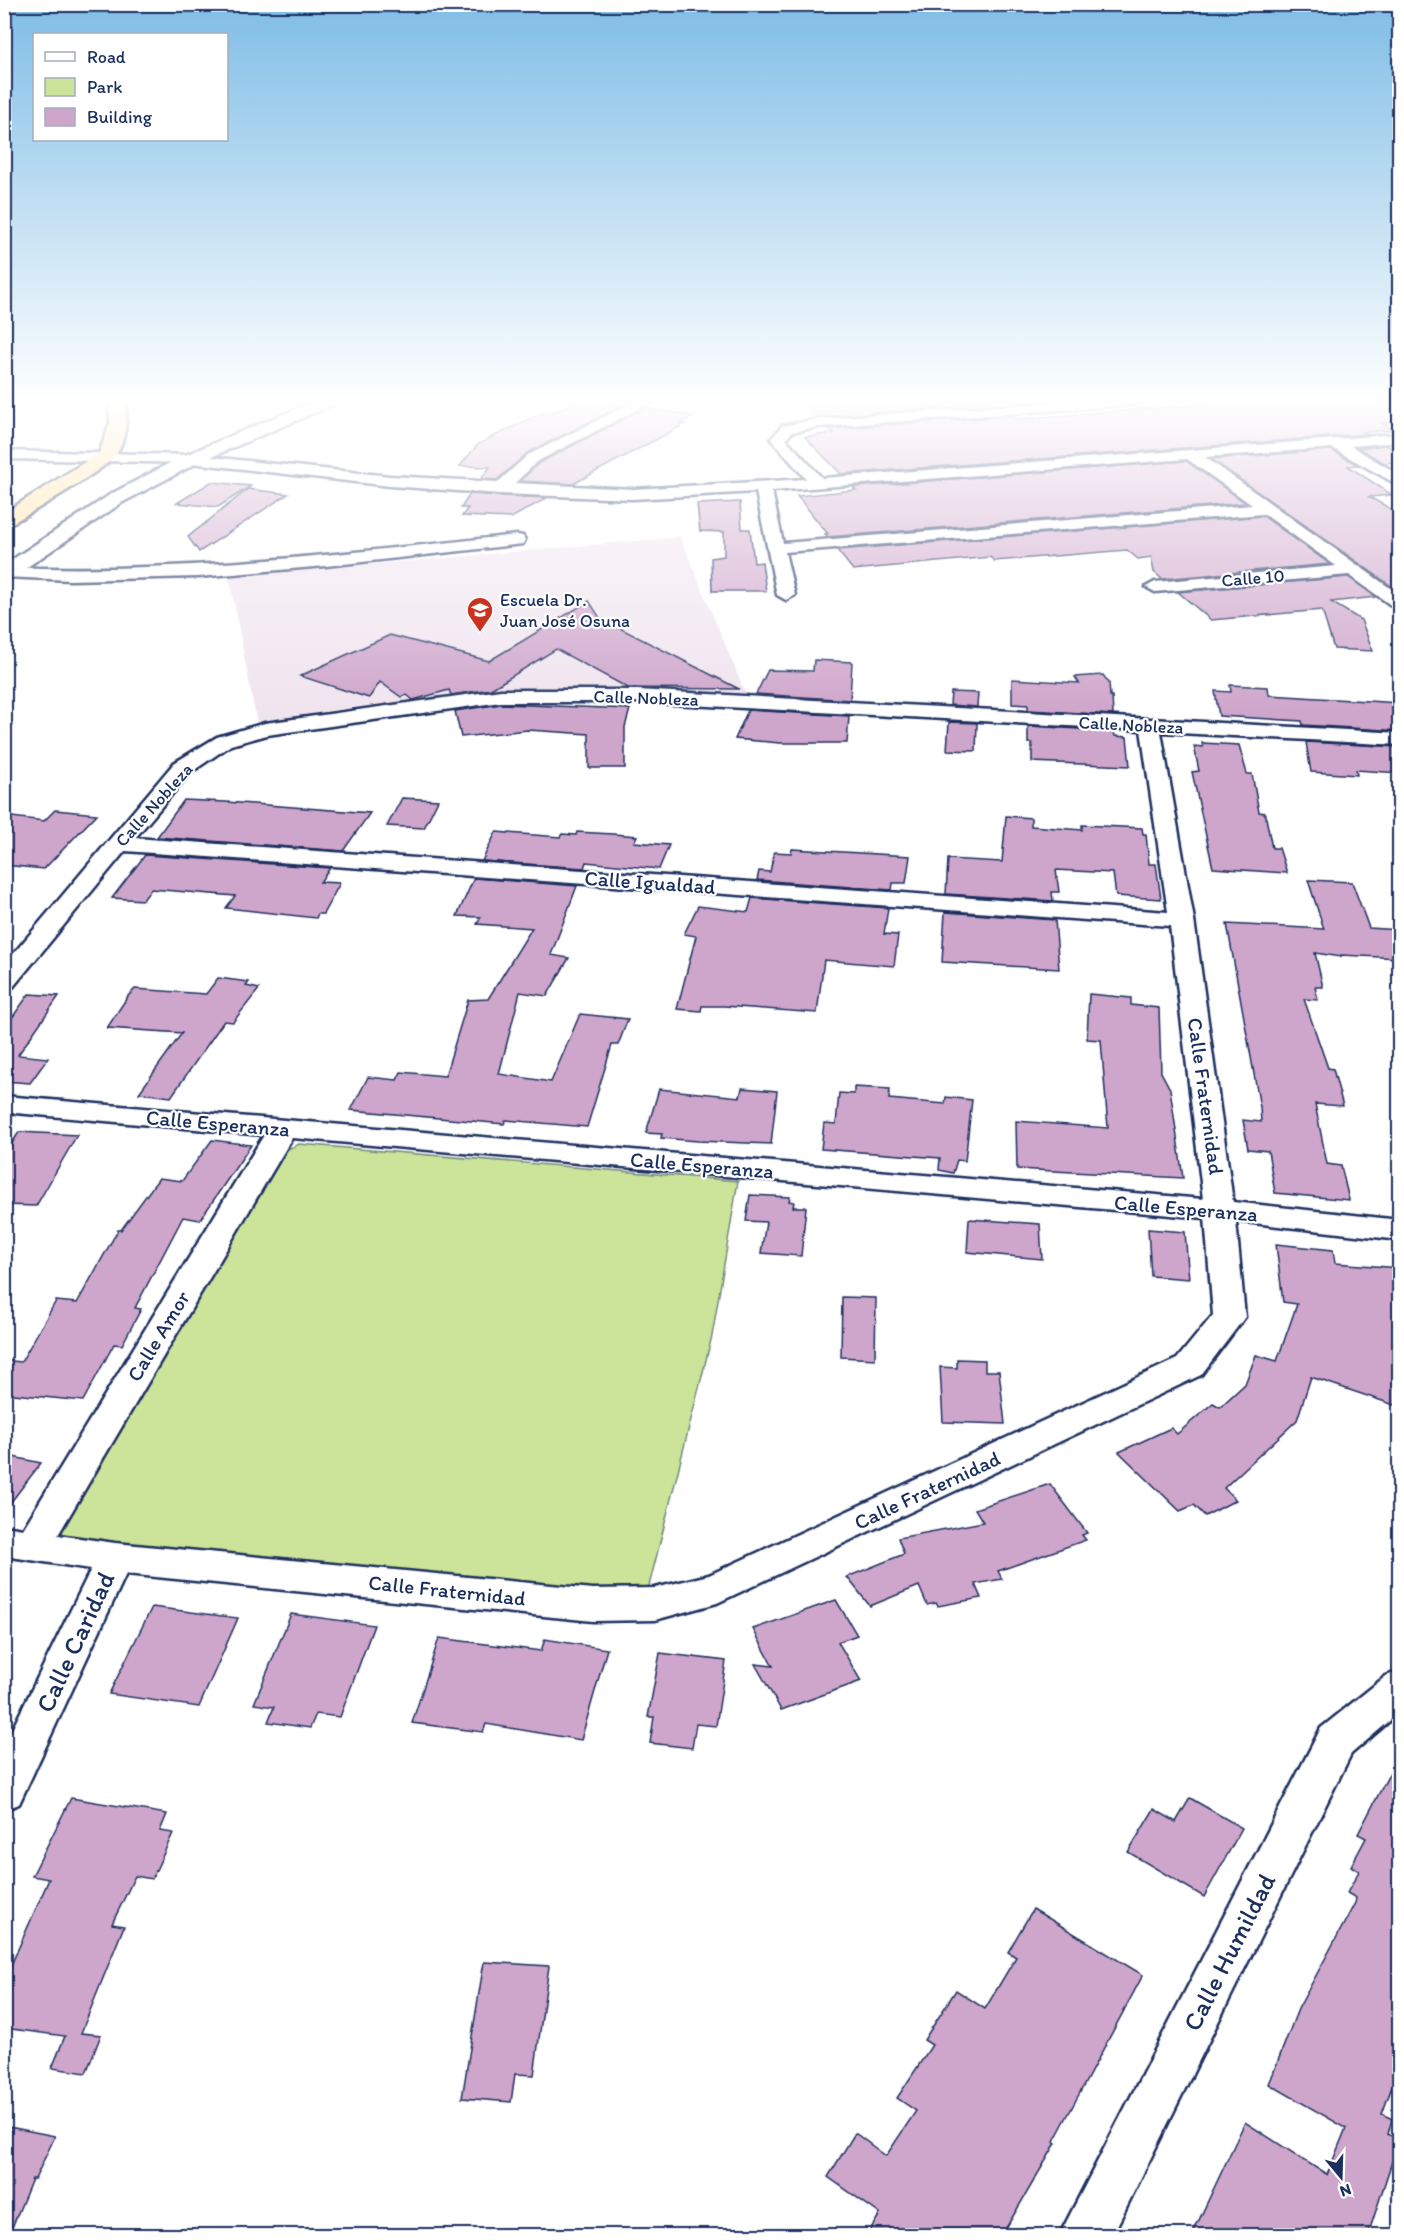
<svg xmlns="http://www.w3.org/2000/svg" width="1404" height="2240" font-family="Itim,sans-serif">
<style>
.built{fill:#f0e4ef}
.green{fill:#cbe49a;stroke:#738a7c;stroke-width:1.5}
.building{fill:#cea5cb;stroke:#1b2f5e;stroke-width:1.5}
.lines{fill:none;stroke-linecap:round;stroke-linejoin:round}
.minor-casing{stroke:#1b2f5e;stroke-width:5}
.tertiary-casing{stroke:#1b2f5e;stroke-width:5}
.motorway-casing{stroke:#1b2f5e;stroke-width:5}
.minor{fill:#fff;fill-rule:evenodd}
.tertiary{fill:#fff;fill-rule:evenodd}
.motorway{fill:#ffdd96;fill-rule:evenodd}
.labels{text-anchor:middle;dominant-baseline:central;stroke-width:4.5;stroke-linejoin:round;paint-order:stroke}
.far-street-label{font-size:18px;fill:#1b2f5e;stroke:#fff}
.far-poi-label{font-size:18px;fill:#1b2f5e;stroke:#fff;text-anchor:start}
.street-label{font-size:21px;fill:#1b2f5e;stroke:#fff}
.near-street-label{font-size:26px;fill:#1b2f5e;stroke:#fff}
</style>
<rect width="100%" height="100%" fill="#fff"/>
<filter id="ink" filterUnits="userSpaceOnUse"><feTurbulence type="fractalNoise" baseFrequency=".0167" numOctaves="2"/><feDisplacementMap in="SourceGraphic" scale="12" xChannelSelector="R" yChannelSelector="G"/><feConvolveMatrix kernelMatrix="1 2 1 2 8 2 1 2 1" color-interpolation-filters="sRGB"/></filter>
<g filter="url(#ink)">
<path class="built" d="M680 537 747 697 640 689 512 690 354 707 257 723 229 577Z"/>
<path class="green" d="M299 1144 738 1181 712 1336 649 1586 635 1594 69 1541 61 1530 283 1151Z"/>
<g class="building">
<path d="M577 401 624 405 527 453 497 480 481 479 490 467 460 466 478 444 546 411 554 412Z"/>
<path d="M803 401H991L995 404 818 417Z"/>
<path d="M1246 401H1400V422L1382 423 1394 430 1363 432 1367 434 841 474 805 437 834 433 829 429 1010 416 1017 419Z"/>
<path d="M645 408 694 416 680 423 685 424 573 484 520 481 539 463Z"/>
<path d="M1386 445 1400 453V462L1384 463 1358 448Z"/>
<path d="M1331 450 1358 465 1348 466 1392 495 1369 497 1400 514V592L1211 459Z"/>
<path d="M1186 461 1246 503 827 537 825 534H828L797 496 856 490 853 487Z"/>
<path d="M211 482 251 486 218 507 177 503Z"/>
<path d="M248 489 288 494 199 552 188 537Z"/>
<path d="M470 494 499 496 547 498 511 518 462 516 468 508H461Z"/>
<path d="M740 502 742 529H750L754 563 762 562 766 591H712L711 558 724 556V532L700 531 697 504Z"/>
<path d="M1263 516 1330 564 1162 579 1154 572 1151 557 1138 559 1127 550 994 561 990 557 853 570 837 550Z"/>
<path d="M1348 577 1376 597 1331 602 1361 620 1373 651 1334 649 1322 610 1211 620 1178 592Z"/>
<path d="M589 601 600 618 739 689 628 688 556 649 491 689 451 695 449 690 413 700 407 695 401 697 380 682 369 698 300 676 390 635 489 661Z"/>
<path d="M814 660 852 662 850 700 756 694 768 670 813 671Z"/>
<path d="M1103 675 1109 683 1110 696H1112L1113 715 1028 710V705L1012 704V679L1079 683 1075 677Z"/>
<path d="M1230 685 1268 687 1269 695 1400 703V731L1303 725 1302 721 1219 716 1215 691 1231 692Z"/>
<path d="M951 692 978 693 977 707 950 705Z"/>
<path d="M501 704 630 709 625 727V768H589V734L528 730 461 737 455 711Z"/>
<path d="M748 710 849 716 847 743H780L735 739Z"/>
<path d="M949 722 977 723 976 751 947 750Z"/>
<path d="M1028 726 1114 731 1115 736 1127 737 1130 766 1032 762V743H1028Z"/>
<path d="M1306 742 1400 747V773L1356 770 1357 775 1311 772Z"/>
<path d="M1202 743 1239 745 1247 774H1252L1259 812 1265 813 1272 848H1279L1287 873 1213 868 1192 772 1199 771 1194 746 1203 747Z"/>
<path d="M402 798 438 800 424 828 387 826Z"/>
<path d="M184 800 226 802 370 813 343 851 157 837Z"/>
<path d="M55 810 97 814 44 869 4 865V816L44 821Z"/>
<path d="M1006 816 1031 818V826L1082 830V825L1142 828 1143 834H1146L1149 864H1156L1161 899 1116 896 1113 873 1056 870 1059 892H1052L1053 901 946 894 948 859 1002 862Z"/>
<path d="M496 832 560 837 562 834 576 835 577 832 613 834 637 836 634 842 669 845 659 869 586 862 584 868 482 861Z"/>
<path d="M792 849 910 856 906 883H893L892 890 757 880 759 871 770 872 774 852 791 853Z"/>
<path d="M145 855 330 868 320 882 340 883 323 914H318L316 918 226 908 235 896 151 889 143 900 112 898Z"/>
<path d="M474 878 577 886 551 955 569 958 547 996 520 992 499 1074 551 1082 580 1014 628 1019 618 1045H612L587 1127 506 1120 504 1124 351 1110 368 1077 397 1080 401 1072 445 1076 468 1000 488 999 532 928 477 924 481 917 457 916Z"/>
<path d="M1308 880 1352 882 1369 928 1400 930V958L1341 955V957L1315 953 1323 987H1315L1318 1000 1304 999 1328 1068 1333 1069 1343 1106 1315 1104 1327 1164 1341 1166 1349 1200 1275 1193 1268 1151 1248 1149 1243 1120 1261 1122 1260 1107 1227 924 1324 929Z"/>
<path d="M752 898 888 908 884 934 898 935 894 966 824 960 817 1013 724 1006H702L701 1011 677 1009 696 936 684 934 698 906 748 912Z"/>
<path d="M945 912 1055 920 1059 969 942 962Z"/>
<path d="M218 978 249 982 246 986 259 989 233 1022 224 1021 171 1097 139 1093 182 1033 107 1028 128 996 135 989 206 994Z"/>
<path d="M29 994 59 996 18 1055 48 1058 30 1083 4 1081V1029Z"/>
<path d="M1089 994 1131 998V1005L1159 1008 1161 1072 1170 1089 1183 1178 1017 1169 1016 1121 1108 1128 1101 1040 1087 1039Z"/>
<path d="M854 1087 890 1089 889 1099 945 1104 946 1097 972 1100 965 1161 957 1160 953 1173 939 1170 940 1158 821 1149 824 1123 836 1124 839 1093 854 1094Z"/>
<path d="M742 1088 777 1091 771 1144 698 1141 661 1138 662 1134 646 1133 659 1089 740 1097Z"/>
<path d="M19 1132 77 1135 36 1206 4 1205V1156Z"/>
<path d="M212 1140 251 1145 200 1220 183 1217 135 1308 141 1309 122 1345 114 1344 83 1401 4 1393V1360L21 1362 56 1301 77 1303 118 1230H121L159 1178 182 1181Z"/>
<path d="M750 1195 790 1197 789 1201 794 1202 793 1207H806L801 1256 761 1253 766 1222 746 1221Z"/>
<path d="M969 1219 1040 1224 1042 1259 967 1252Z"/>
<path d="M1148 1229 1185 1232 1189 1279 1151 1276Z"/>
<path d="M1276 1244 1333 1250 1335 1263 1400 1268V1407L1311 1377 1297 1420 1224 1488 1236 1500 1205 1516 1194 1505 1180 1511 1119 1452 1171 1428 1177 1434 1213 1403 1220 1407 1245 1384 1256 1355 1277 1361 1297 1304 1283 1302Z"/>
<path d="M842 1297 876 1298 875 1359 841 1357Z"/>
<path d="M957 1359 985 1360V1371H999L1005 1424 943 1422 940 1367 957 1368Z"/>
<path d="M4 1455 41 1463 4 1511Z"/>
<path d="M1050 1484 1087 1533 1082 1535 1086 1540 998 1571 1002 1579 975 1584 981 1598 938 1606 936 1603 927 1605 919 1586 870 1606 847 1577 904 1554 898 1538 983 1522 975 1509Z"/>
<path d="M836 1600 857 1635 838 1642 861 1681 781 1710 755 1664 773 1666 753 1629Z"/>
<path d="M152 1607 238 1618 199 1707 109 1694Z"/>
<path d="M291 1614 374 1625 340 1717 316 1714 310 1728 268 1722 274 1707 254 1704Z"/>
<path d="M439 1638 541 1651 545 1639 607 1649 581 1740 486 1724 483 1732 412 1723Z"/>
<path d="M660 1653 726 1661 716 1726 696 1724 692 1748 650 1743 654 1717H648Z"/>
<path d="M1400 1753V2065L1382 2114 1392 2119 1388 2134 1399 2140 1368 2235H1192L1245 2122 1327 2175 1346 2128 1269 2084 1298 2009 1355 1903 1356 1898 1347 1893 1359 1871 1351 1866 1366 1838 1358 1834Z"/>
<path d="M71 1798 167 1814 160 1831 173 1833 152 1879 135 1876 112 1924 124 1926 81 2033 101 2035 86 2073 52 2068 65 2036 4 2028V1981L49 1879 32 1876Z"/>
<path d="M1190 1798 1242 1828 1204 1897 1128 1852 1154 1809 1176 1822Z"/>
<path d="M1033 1909 1143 1975 1054 2141 1056 2143 1002 2235H867L880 2214 828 2177 855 2133 886 2156 916 2111 897 2098 932 2045 924 2040 956 1990 985 2009 1016 1957 1008 1952Z"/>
<path d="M484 1962 549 1966 534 2075 515 2074 511 2102 462 2098Z"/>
<path d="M4 2126 55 2136 35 2179H32L9 2235H4Z"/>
</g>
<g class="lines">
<g class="minor-casing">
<g id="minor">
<path d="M636 401H654L538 461 515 483 633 489 806 479 771 439 782 426 819 419 1073 401H1138L1131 405 819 427 792 432 786 439 822 478 1400 434V442L1351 446 1400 475V486L1332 448 1205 457 1400 595V607L1392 606 1349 575 1155 592 1146 587 1155 582 1336 566 1264 514 785 552 795 595 786 600 777 595 756 492 633 499 499 494 390 486 191 463 4 459V451L191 455 390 476 498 482 528 455ZM1187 459 1252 505 783 543 772 491Z"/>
<path d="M517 535 523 536 525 540 523 544 326 566 198 577 71 580 4 577V567H7C178 574 347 553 517 535Z"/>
<path d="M501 690H637L1400 733V745L1161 732 1194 920 1233 1202 1400 1220V1240L1236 1221 1245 1317 1201 1375 717 1603 655 1620 593 1621 126 1574 19 1804 4 1810V1746L91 1569 4 1556V1526L23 1529 264 1135 4 1112V1096L1203 1199 1170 926 125 851 13 987 4 990V965L174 763 217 737 265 723ZM501 702H637L1141 730 1168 912 135 838 190 773 231 745 267 735ZM292 1138 1205 1218 1213 1315 1177 1359 709 1575 655 1588 593 1589 115 1543 58 1535Z"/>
<path d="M1400 1671V1712L1351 1754 1112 2236H1059L1321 1728 1386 1676Z"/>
</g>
</g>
<g class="tertiary-casing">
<path id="tertiary" d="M315 401H337L335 404 197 463 123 502 11 578 4 580V565L111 494 185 455Z"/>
</g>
<g class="motorway-casing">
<path id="motorway" d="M109 401H125C128 419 126 445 112 459 103 469 16 524 4 526V513L99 453 110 423Z"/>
</g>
<use href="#minor" class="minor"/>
<use href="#tertiary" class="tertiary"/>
<use href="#motorway" class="motorway"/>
</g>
</g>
<linearGradient id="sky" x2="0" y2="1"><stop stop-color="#7fbde6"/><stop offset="0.56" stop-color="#fff"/><stop offset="1" stop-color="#fff" stop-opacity="0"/></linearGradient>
<rect width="1404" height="715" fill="url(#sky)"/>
<defs>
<g id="school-pin" transform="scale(1.35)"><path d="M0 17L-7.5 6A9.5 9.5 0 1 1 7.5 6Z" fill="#c8321e" stroke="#fff"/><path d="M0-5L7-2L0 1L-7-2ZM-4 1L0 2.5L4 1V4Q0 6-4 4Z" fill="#fff"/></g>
</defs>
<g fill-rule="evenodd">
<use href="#school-pin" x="480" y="610"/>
</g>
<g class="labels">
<g class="far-street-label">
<text transform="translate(1253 578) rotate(-5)">Calle 10</text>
<text transform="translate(646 698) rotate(2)">Calle Nobleza</text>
<text transform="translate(1131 725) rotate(3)">Calle Nobleza</text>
<text transform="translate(154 805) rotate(-48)">Calle Nobleza</text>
</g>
<g class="far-poi-label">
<text x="500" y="600">Escuela Dr.<tspan x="500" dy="21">Juan José Osuna</tspan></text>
</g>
<g class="street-label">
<text transform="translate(650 882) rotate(4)">Calle Igualdad</text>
<text transform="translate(1206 1096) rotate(82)">Calle Fraternidad</text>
<text transform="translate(218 1123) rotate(5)">Calle Esperanza</text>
<text transform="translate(702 1165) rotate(5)">Calle Esperanza</text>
<text transform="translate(1186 1208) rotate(5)">Calle Esperanza</text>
<text transform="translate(158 1336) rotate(-59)">Calle Amor</text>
<text transform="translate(927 1490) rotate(-25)">Calle Fraternidad</text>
<text transform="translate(447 1590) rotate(6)">Calle Fraternidad</text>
</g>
<g class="near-street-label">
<text transform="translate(75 1642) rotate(-65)">Calle Caridad</text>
<text transform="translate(1229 1952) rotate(-63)">Calle Humildad</text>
</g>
</g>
<rect width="1404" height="2240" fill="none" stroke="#fff" stroke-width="24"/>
<rect x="12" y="12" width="1380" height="2216" fill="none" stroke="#1b2f5e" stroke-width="2" filter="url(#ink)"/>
<rect x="33" y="33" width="195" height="108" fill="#ffffff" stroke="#a4acbf" stroke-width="1.5"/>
<rect x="45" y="52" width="30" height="9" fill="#ffffff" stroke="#a4acbf" stroke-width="1.5"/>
<text x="87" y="63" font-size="18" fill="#1b2f5e">Road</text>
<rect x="45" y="78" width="30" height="18" fill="#cbe49a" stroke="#a4acbf" stroke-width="1.5"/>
<text x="87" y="93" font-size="18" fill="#1b2f5e">Park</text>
<rect x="45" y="108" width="30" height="18" fill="#cea5cb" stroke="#a4acbf" stroke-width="1.5"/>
<text x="87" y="123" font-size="18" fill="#1b2f5e">Building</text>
<g transform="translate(1341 2177) rotate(161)" stroke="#ffffff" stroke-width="4.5" paint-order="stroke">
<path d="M0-4.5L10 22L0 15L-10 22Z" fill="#1b2f5e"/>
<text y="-9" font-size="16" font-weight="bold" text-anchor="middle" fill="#1b2f5e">N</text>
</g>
</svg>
